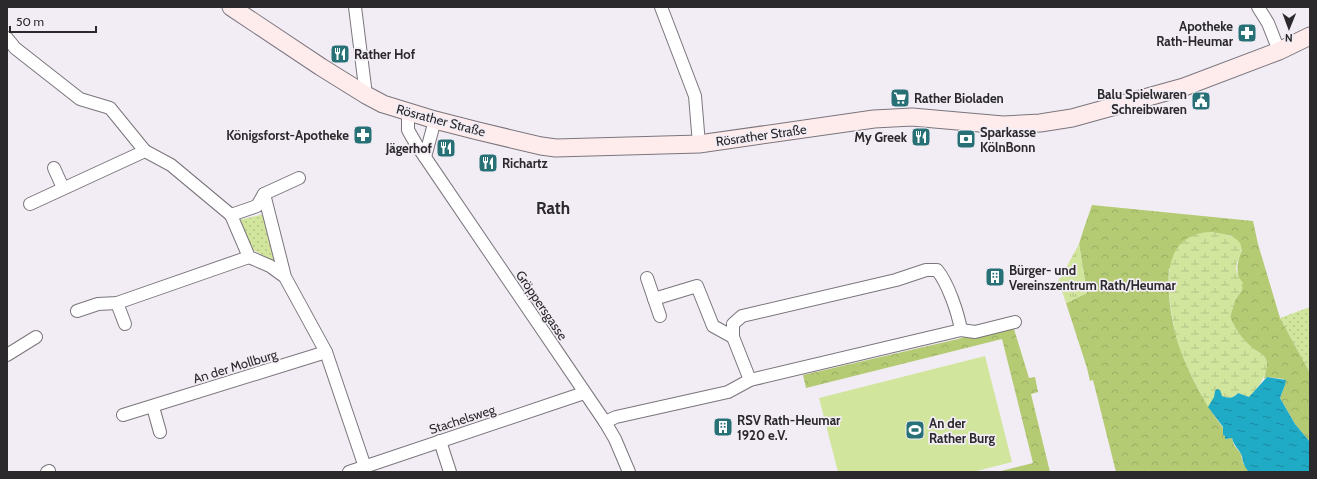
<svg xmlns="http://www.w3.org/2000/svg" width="1317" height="479" font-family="Cabin,sans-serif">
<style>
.grass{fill:url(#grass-dots)}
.forest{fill:url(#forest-crowns)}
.wetland{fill:url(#wetland-marsh)}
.park{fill:url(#park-tufts)}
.garden{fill:#d1e59d}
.water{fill:url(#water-ripples)}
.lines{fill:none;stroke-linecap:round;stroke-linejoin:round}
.minor-casing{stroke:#7a757c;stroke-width:14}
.secondary-casing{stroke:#7a757c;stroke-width:19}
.minor{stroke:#fff;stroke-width:12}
.secondary{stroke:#feeced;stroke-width:17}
.labels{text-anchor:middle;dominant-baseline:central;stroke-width:3.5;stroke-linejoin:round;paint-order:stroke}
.poi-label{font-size:13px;font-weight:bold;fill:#2b292c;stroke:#f2edf4;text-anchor:start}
.street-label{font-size:13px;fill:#2b292c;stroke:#f2edf4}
.district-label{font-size:17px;font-weight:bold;fill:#2b292c;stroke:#f2edf4}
</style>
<defs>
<pattern id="grass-dots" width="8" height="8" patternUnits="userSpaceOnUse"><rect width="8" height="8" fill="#d1e59d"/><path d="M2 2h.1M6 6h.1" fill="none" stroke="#b4c487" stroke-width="1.8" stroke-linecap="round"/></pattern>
<pattern id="forest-crowns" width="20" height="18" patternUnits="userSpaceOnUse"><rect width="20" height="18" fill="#b4cb74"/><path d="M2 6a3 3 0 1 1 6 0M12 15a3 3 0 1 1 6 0" fill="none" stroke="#9bae65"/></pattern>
<pattern id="wetland-marsh" width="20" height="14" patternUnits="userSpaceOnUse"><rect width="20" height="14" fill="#d1e59d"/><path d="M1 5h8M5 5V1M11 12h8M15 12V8" fill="none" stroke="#b4c487"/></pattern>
<pattern id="park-tufts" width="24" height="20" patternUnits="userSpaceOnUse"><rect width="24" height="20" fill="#d1e59d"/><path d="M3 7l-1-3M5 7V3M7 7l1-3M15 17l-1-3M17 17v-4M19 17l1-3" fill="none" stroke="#b4c487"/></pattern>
<pattern id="water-ripples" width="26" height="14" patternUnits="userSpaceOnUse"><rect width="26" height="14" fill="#1faac6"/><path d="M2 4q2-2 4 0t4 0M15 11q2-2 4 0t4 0" fill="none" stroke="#1b8aa1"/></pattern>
</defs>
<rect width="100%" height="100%" fill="#f2edf4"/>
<g class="grass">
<path d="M264 214 276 263 250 248 239 220Z"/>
<path d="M1310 307V373L1280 318Z"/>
</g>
<g class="forest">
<path d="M1092 205 1253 221 1258 244 1280 318 1310 373V442L1295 424 1280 398 1285 385 1284 379 1267 377 1264 379C1265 373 1268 365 1266 360 1264 353 1257 352 1252 348 1242 339 1235 329 1230 317L1235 300 1242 290C1237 274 1235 266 1242 250L1232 236 1210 232 1169 269C1165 328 1189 381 1223 428V435L1225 436V439L1232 438 1234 445 1241 454 1243 463 1247 468 1248 472H1116L1093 380 1090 381 1087 368 1066 303 1087 293 1079 244 1083 231Z"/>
<path d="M1014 323V329L1029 378 1035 377 1038 392 1031 394 1050 472H997L1033 463 1002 339 806 388 803 375 958 339Z"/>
</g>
<path class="wetland" d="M1210 232C1220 233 1245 236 1241 251 1240 257 1236 263 1236 269 1237 275 1240 279 1243 283L1242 290 1235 300 1230 317C1235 329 1243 341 1254 349 1257 352 1262 353 1264 356 1273 369 1258 388 1249 397L1238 393C1230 402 1223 397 1215 391V397L1208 407C1197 386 1185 366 1178 343 1175 335 1174 325 1172 316 1166 281 1163 235 1210 232Z"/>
<path class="park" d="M1079 244 1087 293 1066 303 1058 280 1061 277Z"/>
<path class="garden" d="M985 356 1012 462 973 472H838L819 398Z"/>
<path class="water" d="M1267 377 1286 380 1285 385 1280 398 1295 424 1310 442V472H1248C1247 468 1245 468 1244 464 1242 461 1243 457 1241 454 1238 448 1234 446 1232 438L1225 439V436L1223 435V427L1208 407 1214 397 1215 391 1217 389 1220 390 1222 396C1229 399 1234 398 1238 393L1249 397Z"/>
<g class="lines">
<g class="minor-casing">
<g id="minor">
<path d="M355 7 366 95"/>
<path d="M661 7 695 96 699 144"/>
<path d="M1258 7 1268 23 1279 51"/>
<path d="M7 38 15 48 80 99 110 108 145 151"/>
<path d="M408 112V130L416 144 605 422 615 439 629 472"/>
<path d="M425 157 435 120"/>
<path d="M54 168 63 188"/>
<path d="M264 194 299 178"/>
<path d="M30 204 145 151 171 165 231 215"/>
<path d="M285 277 270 266 249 257 231 215 257 206 264 194 285 277 326 352"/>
<path d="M647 278 660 316"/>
<path d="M654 299 697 286 713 326 733 337"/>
<path d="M117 303 125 324"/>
<path d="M77 311 98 304 117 303 249 257"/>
<path d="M7 355 36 337"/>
<path d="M750 380 733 337V324L742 316 896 280 926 270H937C948 283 958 313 961 330"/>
<path d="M153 407 160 432"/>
<path d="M123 415 326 352 365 467"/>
<path d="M605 422 616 417 728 392 750 380 961 330 975 332 1015 322"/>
<path d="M440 441 450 472"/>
<path d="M47 472 49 471"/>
<path d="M349 472 584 393"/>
</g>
</g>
<g class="secondary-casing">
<path id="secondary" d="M231 7 321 67 366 95 383 104 435 120 478 131 541 146 556 148 699 144 874 119 912 117 1003 125 1040 123 1072 118 1184 87 1279 51 1310 36"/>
</g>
<use href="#minor" class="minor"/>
<use href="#secondary" class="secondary"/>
</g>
<defs>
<g id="pharmacy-square" transform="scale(1)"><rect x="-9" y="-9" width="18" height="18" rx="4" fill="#277176" stroke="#f2edf4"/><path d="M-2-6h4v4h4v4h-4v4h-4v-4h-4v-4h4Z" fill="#fff"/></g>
<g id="restaurant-square" transform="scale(1)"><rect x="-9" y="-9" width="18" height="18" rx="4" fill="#277176" stroke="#f2edf4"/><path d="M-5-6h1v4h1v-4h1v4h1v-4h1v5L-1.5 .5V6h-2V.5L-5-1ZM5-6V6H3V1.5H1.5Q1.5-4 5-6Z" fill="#fff"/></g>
<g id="supermarket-square" transform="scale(1)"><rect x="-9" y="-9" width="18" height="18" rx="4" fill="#277176" stroke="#f2edf4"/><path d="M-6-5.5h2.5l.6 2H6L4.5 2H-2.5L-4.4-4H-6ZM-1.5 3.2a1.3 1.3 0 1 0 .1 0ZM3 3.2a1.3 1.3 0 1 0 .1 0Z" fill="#fff"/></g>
<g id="civic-square" transform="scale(1)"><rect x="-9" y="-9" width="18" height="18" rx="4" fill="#277176" stroke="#f2edf4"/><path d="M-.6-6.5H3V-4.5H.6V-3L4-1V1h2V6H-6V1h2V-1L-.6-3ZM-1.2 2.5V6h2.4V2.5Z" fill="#fff"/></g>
<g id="bank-square" transform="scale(1)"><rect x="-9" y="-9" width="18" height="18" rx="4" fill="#277176" stroke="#f2edf4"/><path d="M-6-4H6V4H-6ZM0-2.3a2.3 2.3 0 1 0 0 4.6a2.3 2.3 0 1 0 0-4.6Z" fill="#fff"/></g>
<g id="building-square" transform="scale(1)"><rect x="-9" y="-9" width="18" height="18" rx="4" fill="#277176" stroke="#f2edf4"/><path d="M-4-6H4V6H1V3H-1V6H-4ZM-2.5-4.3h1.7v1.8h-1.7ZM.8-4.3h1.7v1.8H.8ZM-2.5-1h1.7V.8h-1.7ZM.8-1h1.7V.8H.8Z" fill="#fff"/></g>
<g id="stadium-square" transform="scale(1)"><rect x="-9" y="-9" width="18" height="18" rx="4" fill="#277176" stroke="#f2edf4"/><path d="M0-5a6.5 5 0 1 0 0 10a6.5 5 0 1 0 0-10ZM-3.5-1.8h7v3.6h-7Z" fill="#fff"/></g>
</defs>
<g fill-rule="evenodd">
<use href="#pharmacy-square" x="1247" y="33"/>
<use href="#restaurant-square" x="340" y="54"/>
<use href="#supermarket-square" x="900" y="98"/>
<use href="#civic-square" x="1201" y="101"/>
<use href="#pharmacy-square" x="363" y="135"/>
<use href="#restaurant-square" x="921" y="137"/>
<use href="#bank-square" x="966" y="139"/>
<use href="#restaurant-square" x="446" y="148"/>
<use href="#restaurant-square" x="488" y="163"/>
<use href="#building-square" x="995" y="277"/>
<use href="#building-square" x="723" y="427"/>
<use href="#stadium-square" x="915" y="430"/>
</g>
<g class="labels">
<g class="poi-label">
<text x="1233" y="26" text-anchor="end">Apotheke<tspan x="1233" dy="15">Rath-Heumar</tspan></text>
<text x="354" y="54">Rather Hof</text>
<text x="1187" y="94" text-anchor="end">Balu Spielwaren<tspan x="1187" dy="15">Schreibwaren</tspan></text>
<text x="914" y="98">Rather Bioladen</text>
<text x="980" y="132">Sparkasse<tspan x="980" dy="15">KölnBonn</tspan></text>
<text x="349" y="135" text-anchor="end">Königsforst-Apotheke</text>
<text x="907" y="137" text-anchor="end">My Greek</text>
<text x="432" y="148" text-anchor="end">Jägerhof</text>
<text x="502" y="163">Richartz</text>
<text x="1009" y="270">Bürger- und<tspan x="1009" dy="15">Vereinszentrum Rath/Heumar</tspan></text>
<text x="737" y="420">RSV Rath-Heumar<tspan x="737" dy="15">1920 e.V.</tspan></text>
<text x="929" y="423">An der<tspan x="929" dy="15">Rather Burg</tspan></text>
</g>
<g class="street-label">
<text transform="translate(441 120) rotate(15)">Rösrather Straße</text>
<text transform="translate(761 135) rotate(-8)">Rösrather Straße</text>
<text transform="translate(542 305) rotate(56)">Gröppersgasse</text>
<text transform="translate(235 366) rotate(-17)">An der Mollburg</text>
<text transform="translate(462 419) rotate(-18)">Stachelsweg</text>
</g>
<g class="district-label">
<text x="553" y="208">Rath</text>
</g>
</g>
<rect width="1317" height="479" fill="none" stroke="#2b292c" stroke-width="16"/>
<g transform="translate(1289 28) rotate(181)" stroke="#f2edf4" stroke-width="3" paint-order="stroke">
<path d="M0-3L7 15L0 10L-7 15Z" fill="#2b292c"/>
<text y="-6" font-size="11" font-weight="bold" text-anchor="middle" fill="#2b292c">N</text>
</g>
<path d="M10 26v6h86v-6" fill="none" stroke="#2b292c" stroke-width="2"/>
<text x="16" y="26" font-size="12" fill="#2b292c" stroke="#f2edf4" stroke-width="3" paint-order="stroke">50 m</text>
</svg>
